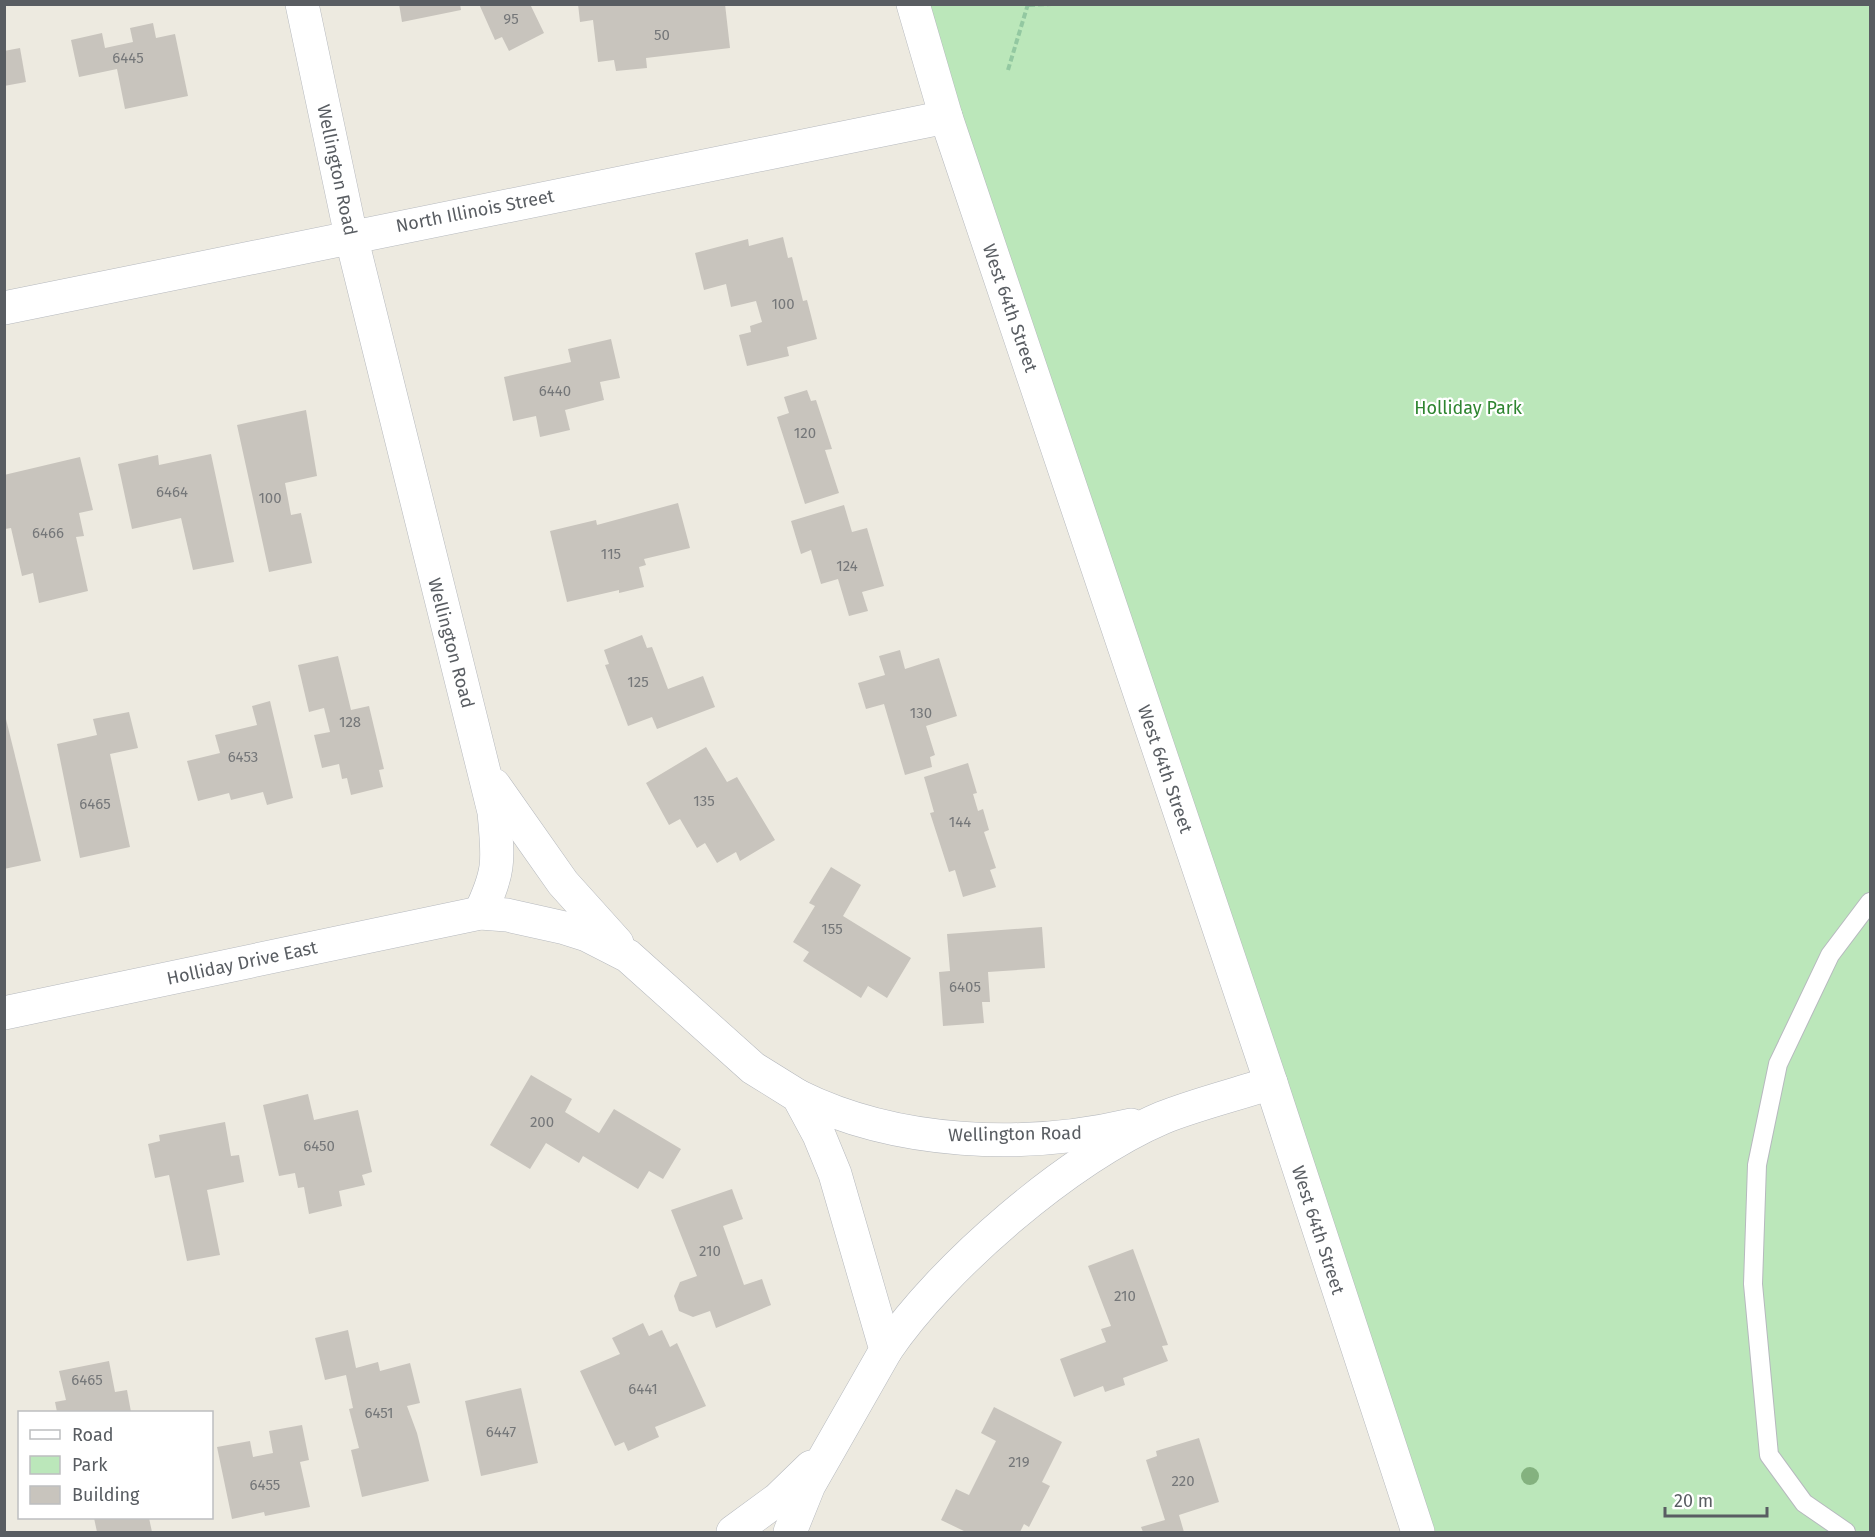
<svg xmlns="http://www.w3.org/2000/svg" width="1875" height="1537" font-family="'Fira Sans',sans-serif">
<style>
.green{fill:#bbe7ba}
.building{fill:#c8c4bd}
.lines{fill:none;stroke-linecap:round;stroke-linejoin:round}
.lane-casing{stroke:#b6b9be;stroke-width:20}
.street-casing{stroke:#b6b9be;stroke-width:34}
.path{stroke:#93c8a1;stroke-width:4;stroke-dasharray:6 3;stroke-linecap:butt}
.lane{stroke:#fff;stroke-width:18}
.street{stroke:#fff;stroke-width:33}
.tree{fill:#84b27f}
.labels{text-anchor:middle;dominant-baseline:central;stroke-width:4.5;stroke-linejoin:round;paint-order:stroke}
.number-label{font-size:15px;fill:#757779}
.street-label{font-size:18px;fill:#595d62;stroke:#fff}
.park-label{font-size:18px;fill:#2e8530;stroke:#fff}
</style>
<rect width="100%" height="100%" fill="#edeae0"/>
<path class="green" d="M921 5H1870V1532H1419Z"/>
<g class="building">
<path d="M399 4H460L461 10 402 22Z"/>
<path d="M479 4H530L544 33 509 51 502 37 495 40Z"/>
<path d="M578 4H725L730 48 646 58 647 68 616 71 614 60 598 62 593 20 580 22Z"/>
<path d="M153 23 156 38 175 34 188 96 125 109 117 69 79 77 71 40 102 33 105 48 133 42 130 28Z"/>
<path d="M20 48 26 82 4 86V51Z"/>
<path d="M783 237 788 258 792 257 803 301 807 300 817 339 787 347 789 356 747 366 739 335 751 332 750 326 762 322 756 301 731 307 726 284 704 290 695 253 748 239 749 246Z"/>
<path d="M611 339 620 378 600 382 604 400 565 410 570 430 540 437 536 416 513 421 504 377 571 362 568 349Z"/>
<path d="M807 390 811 401 816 400 832 449 825 450 839 493 805 504 777 417 789 413 784 397Z"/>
<path d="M306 410 317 476 285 483 291 515 301 513 312 563 269 572 237 425Z"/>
<path d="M211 454 234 562 193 570 181 518 132 529 118 464 158 455 159 465Z"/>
<path d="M80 457 93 510 79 513 84 536 76 537 88 591 39 603 33 573 22 576 11 528 5 529 4 475Z"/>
<path d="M678 503 690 548 644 559 646 565 639 567 644 587 619 593V590L567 602 550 531 596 520 597 525Z"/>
<path d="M844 505 852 532 867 528 884 586 862 592 868 611 849 616 838 579 821 584 811 550 801 554 791 521Z"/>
<path d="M642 635 647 648 652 647 668 689 703 676 715 707 657 729 652 717 628 726 605 665 609 664 604 650Z"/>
<path d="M900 650 905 669 939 658 957 716 926 726 935 755 930 757 932 767 905 775 884 704 866 709 858 683 885 675 879 656Z"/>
<path d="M338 656 351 710 369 706 384 769 379 770 383 787 351 795 347 778 342 779 339 764 322 768 314 735 330 732 324 708 309 712 298 665Z"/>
<path d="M270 701 293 798 267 805 263 792 231 800 229 793 198 801 187 761 220 753 215 735 257 725 252 706Z"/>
<path d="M4 711 41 861 4 869Z"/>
<path d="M129 712 138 748 110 754 130 847 80 858 57 744 97 735 93 719Z"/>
<path d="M706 747 727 782 737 777 775 840 740 861 736 852 717 863 705 843 697 848 680 819 669 825 646 783Z"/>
<path d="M968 763 977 793 973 794 978 811 983 809 989 830 984 832 996 868 990 870 996 887 963 897 955 870 949 872 930 813 934 812 924 777Z"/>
<path d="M831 867 861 885 843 916 911 958 887 998 868 986 861 998 803 961 809 952 793 942 815 906 809 903Z"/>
<path d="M1042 927 1045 968 988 972 990 1002H982L984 1023 943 1026 939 972 950 971 947 934Z"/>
<path d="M531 1075 572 1099 565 1112 599 1133 614 1109 681 1149 663 1179 649 1171 638 1189 583 1156 579 1163 546 1143 530 1169 490 1145Z"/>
<path d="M308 1094 314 1120 358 1110 372 1172 362 1175 365 1185 339 1191 342 1206 309 1214 304 1187 298 1188 295 1173 279 1176 263 1105Z"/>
<path d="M225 1122 231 1156 239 1155 244 1182 207 1190 220 1255 187 1261 169 1175 155 1178 148 1144 160 1141 159 1135Z"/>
<path d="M732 1189 743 1219 723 1226 744 1285 762 1279 771 1305 716 1328 710 1311 693 1317 679 1311 674 1296 680 1282 697 1276 671 1210Z"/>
<path d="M1133 1249 1168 1345 1162 1346 1168 1361 1123 1378 1125 1385 1105 1392 1103 1386 1074 1397 1060 1359 1106 1342 1101 1329 1111 1326 1088 1266Z"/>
<path d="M643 1323 649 1336 662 1330 670 1347 677 1343 706 1406 655 1427 659 1437 628 1451 624 1442 615 1446 580 1371 620 1354 612 1338Z"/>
<path d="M348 1330 356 1368 378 1362 380 1371 410 1363 420 1403 407 1406 417 1433 429 1481 362 1497 351 1450 359 1448 349 1409 353 1408 346 1375 325 1380 315 1338Z"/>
<path d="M109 1361 115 1392 127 1390 131 1412H57L55 1402 66 1400 59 1371Z"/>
<path d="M521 1388 538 1463 481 1476 465 1401Z"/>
<path d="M994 1407 1062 1442 1042 1482 1050 1486 1029 1527 1024 1524 1020 1532H966L941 1520 956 1489 969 1495 996 1441 981 1433Z"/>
<path d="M302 1425 309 1460 300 1462 310 1507 265 1516 264 1512 232 1519 217 1447 250 1441 253 1457 273 1453 269 1431Z"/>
<path d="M1199 1438 1219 1502 1179 1515 1184 1532H1143L1141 1527 1165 1520 1146 1460 1157 1456 1156 1451Z"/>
<path d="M94 1518H149L152 1532H97Z"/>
</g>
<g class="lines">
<g class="lane-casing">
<path id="lane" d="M1846 1532 1804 1503 1769 1455 1753 1284 1757 1165 1778 1064 1830 955 1870 902"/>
</g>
<g class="street-casing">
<g id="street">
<path d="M302 4 351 236 494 812C498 859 501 869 480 913"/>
<path d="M913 4 946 117 1271 1083 1418 1532"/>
<path d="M4 308 946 117"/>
<path d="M494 785 563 883 617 943"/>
<path d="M4 1013 480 913 507 915 565 928 587 935 628 956 753 1068 798 1096 819 1135 835 1174 886 1350 809 1485 790 1532"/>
<path d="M798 1096C897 1145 1025 1150 1131 1125"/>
<path d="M886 1350C942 1267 1070 1157 1162 1118 1197 1104 1235 1095 1271 1083"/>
<path d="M733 1532 778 1499 811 1467"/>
</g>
</g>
<g class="path">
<path d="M1029 5 1051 4"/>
<path d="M1008 70 1028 4"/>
</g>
<use href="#lane" class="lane"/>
<use href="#street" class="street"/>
</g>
<circle class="tree" cx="1530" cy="1476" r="9"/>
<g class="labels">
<g class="number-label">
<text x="511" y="19">95</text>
<text x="662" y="35">50</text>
<text x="128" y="58">6445</text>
<text x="783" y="304">100</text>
<text x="555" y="391">6440</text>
<text x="805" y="433">120</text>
<text x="172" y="492">6464</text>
<text x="270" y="498">100</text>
<text x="48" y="533">6466</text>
<text x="611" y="554">115</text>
<text x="847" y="566">124</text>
<text x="638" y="682">125</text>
<text x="921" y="713">130</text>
<text x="350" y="722">128</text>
<text x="243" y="757">6453</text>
<text x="704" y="801">135</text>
<text x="95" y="804">6465</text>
<text x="960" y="822">144</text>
<text x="832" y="929">155</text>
<text x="965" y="987">6405</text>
<text x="542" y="1122">200</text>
<text x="319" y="1146">6450</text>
<text x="710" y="1251">210</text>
<text x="1125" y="1296">210</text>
<text x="87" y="1380">6465</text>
<text x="643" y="1389">6441</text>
<text x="379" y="1413">6451</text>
<text x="501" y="1432">6447</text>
<text x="1019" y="1462">219</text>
<text x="1183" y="1481">220</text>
<text x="265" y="1485">6455</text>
</g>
<g class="street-label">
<text transform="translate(337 170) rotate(78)">Wellington Road</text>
<text transform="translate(475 211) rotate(-11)">North Illinois Street</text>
<text transform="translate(1010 308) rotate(71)">West 64th Street</text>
<text transform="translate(451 643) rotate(75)">Wellington Road</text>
<text transform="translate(1165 769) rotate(71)">West 64th Street</text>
<text transform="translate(242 963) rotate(-12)">Holliday Drive East</text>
<text transform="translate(1015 1134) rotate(-1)">Wellington Road</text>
<text transform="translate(1318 1230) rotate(72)">West 64th Street</text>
</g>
<g class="park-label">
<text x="1468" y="408">Holliday Park</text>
</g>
</g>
<rect width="1875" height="1537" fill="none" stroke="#595d62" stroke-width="12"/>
<rect x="18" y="1411" width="195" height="108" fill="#ffffff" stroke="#bdbec0" stroke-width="1.5"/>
<rect x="30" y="1430" width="30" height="9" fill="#ffffff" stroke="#bdbec0" stroke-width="1.5"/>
<text x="72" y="1441" font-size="18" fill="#595d62">Road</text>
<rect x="30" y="1456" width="30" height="18" fill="#bbe7ba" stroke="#bdbec0" stroke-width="1.5"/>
<text x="72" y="1471" font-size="18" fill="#595d62">Park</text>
<rect x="30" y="1486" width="30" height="18" fill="#c8c4bd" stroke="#bdbec0" stroke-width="1.5"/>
<text x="72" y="1501" font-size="18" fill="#595d62">Building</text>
<path d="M1665 1507v9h102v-9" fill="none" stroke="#595d62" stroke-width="3"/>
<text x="1674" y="1507" font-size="18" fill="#595d62" stroke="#ffffff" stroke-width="4.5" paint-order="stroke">20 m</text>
</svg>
